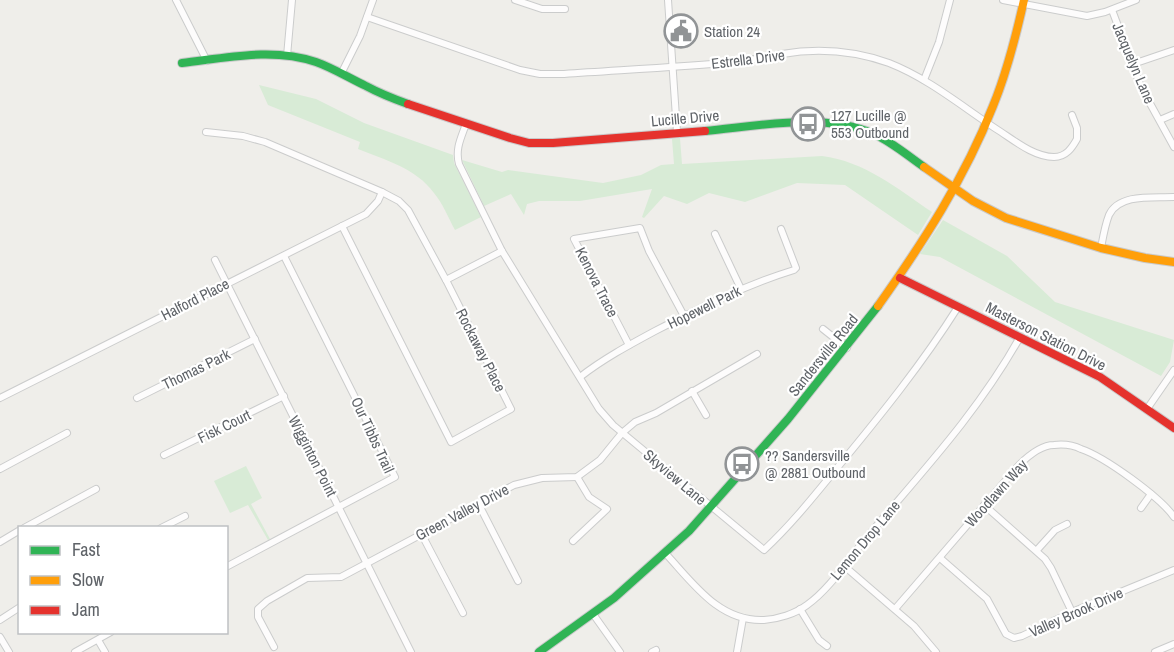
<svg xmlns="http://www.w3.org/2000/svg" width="1174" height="652" font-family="'Archivo Narrow',sans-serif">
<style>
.green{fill:#d8ebd6}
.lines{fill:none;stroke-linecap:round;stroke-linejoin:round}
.street-casing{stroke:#cbcccc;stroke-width:8}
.fast-casing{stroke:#cacacb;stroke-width:10}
.slow-casing{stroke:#cacacb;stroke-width:10}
.jam-casing{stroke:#cacacb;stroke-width:10}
.street{stroke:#fdfcfc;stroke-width:6}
.fast{stroke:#30b455;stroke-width:8}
.slow{stroke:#ff9f0a;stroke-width:8}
.jam{stroke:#e5322d;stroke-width:8}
.labels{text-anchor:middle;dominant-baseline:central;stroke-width:4.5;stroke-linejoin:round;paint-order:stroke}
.poi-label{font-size:15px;fill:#5f6368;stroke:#fff;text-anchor:start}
.street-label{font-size:15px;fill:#5f6368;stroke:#fff}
</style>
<rect width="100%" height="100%" fill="#efeeea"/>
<g class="green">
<path d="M259 85 316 99 364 123 453 155 454 163 481 217 455 230C448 217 443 204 434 193 416 168 385 160 358 149L360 142 268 105Z"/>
<path d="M680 138 682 164 822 156C864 161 898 189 932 212L918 235 845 185 797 183 745 202 709 193 687 204 664 196 644 218 642 217 652 189 580 201H539L527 204 524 215 511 194 484 206 462 160 502 172 508 170 603 183 641 175 661 165 674 164 672 139Z"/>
<path d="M943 220 1007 256 1055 302 1174 340 1170 362 1161 376 940 257 920 254Z"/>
<path d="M246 466 262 498 251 504 270 539 268 540 248 505 230 513 214 481Z"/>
</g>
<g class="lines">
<g class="street-casing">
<g id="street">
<path d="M176 0 207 61"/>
<path d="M515 0 542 9H565"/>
<path d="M668 0 677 132"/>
<path d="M1003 0 1087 16 1105 12 1136 0"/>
<path d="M1112 10 1141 87 1174 147"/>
<path d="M367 17 520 70 540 74H564C622 70 679 67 737 62 752 60 766 57 782 54 817 48 855 51 889 63 930 79 965 109 1001 132 1016 142 1035 157 1054 157 1066 157 1072 148 1077 139V128L1072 115"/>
<path d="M287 56 292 0"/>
<path d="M1133 64 1174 50"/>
<path d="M342 72 360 36 373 0"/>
<path d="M924 80 939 42 950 0"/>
<path d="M1160 120 1174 114"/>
<path d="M466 124C461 138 455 149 459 164L502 251 599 409 613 425 764 550C791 525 814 496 837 468 880 416 922 364 958 307"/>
<path d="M206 132 243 136 265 142 382 192 399 201 408 210 446 280 511 409 451 442 342 226"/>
<path d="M715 234 741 289"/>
<path d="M1101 248C1103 237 1105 225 1109 215 1119 193 1154 198 1174 197"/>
<path d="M215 260 411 652"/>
<path d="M446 280 502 251"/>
<path d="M823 329 847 348"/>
<path d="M629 345 574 239 640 228 649 251 684 316"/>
<path d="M580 377C603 359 629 345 655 331 700 308 745 285 794 270L796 268 781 229"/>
<path d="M692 391 706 415"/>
<path d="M0 398 366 214 378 201 382 192"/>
<path d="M137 398 255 339"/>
<path d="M1147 409 1174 370"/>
<path d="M164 455 284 396"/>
<path d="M0 469 67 433"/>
<path d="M478 503 518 581"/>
<path d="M984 505 1045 559 1051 568 1072 612"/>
<path d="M1141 508 1151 494"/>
<path d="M24 528 96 489"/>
<path d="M161 528 185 516"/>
<path d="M421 533 463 613"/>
<path d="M573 541 607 509 589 497 577 477"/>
<path d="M0 542 20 530"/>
<path d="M1037 550 1055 530 1067 524"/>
<path d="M666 554C693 583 719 622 764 620 778 619 795 614 807 605 831 588 848 559 867 537 921 473 979 411 1020 337"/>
<path d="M940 558 987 599 1006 634 1014 638 1022 636 1072 612 1174 570"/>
<path d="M843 565 914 626 936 652"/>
<path d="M226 567 395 477 284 256"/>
<path d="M800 609 819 640 827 646"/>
<path d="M895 609 1019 465C1028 456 1041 445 1054 445 1063 444 1073 445 1081 449 1105 457 1160 497 1174 517"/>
<path d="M593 614 620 652"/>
<path d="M0 620 20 607"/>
<path d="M0 637 9 652"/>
<path d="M98 640 105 652"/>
<path d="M274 647 258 617V609L267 601 307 578 341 577 514 485 542 478 577 477 600 460 622 433 635 422 656 413 757 354"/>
<path d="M75 652 111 632"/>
<path d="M652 652 656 650"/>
<path d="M737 652 743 618"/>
<path d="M1155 652 1174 644"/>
</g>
</g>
<g class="fast-casing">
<g id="fast">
<path d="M182 63C225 58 273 47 316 62 333 68 349 78 366 86 379 93 394 99 408 104"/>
<path d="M705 131C758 126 824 112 874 134 892 142 908 156 924 167"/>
<path d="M539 652 614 598 689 531 788 419 878 306"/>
</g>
</g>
<g class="slow-casing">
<g id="slow">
<path d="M924 167 973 201 1006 218 1101 248 1145 258 1174 262"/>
<path d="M878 306C922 244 965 178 993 106 1007 72 1016 36 1024 0"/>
</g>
</g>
<g class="jam-casing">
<g id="jam">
<path d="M408 104 510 138 529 143H553L705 131"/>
<path d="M900 278 1100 377 1174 428"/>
</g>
</g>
<use href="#street" class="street"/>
<use href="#fast" class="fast"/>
<use href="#slow" class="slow"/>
<use href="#jam" class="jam"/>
</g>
<defs>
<g id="civic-ring" transform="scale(1.725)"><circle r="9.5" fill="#fff" stroke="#919496" stroke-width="1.5"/><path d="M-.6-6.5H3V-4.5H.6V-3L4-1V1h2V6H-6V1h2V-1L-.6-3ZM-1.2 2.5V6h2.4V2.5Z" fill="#919496"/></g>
<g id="bus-ring" transform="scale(1.725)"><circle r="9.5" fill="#fff" stroke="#919496" stroke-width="1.5"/><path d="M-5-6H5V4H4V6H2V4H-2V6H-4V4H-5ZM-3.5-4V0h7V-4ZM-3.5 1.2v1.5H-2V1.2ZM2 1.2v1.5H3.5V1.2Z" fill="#919496"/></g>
</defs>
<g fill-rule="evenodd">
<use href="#civic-ring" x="681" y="31"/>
<use href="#bus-ring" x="808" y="124"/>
<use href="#bus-ring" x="742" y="464"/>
</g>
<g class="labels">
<g class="poi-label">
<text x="704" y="31">Station 24</text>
<text x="831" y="115">127 Lucille @<tspan x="831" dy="17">553 Outbound</tspan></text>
<text x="765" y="455">?? Sandersville<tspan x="765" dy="17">@ 2881 Outbound</tspan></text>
</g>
<g class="street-label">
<text transform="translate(748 59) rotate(-7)">Estrella Drive</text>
<text transform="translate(1134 63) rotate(67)">Jacquelyn Lane</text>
<text transform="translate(685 118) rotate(-5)">Lucille Drive</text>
<text transform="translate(597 282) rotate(63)">Kenova Trace</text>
<text transform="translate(195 299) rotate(-27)">Halford Place</text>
<text transform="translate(704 307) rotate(-26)">Hopewell Park</text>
<text transform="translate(1046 336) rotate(27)">Masterson Station Drive</text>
<text transform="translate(481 350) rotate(63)">Rockaway Place</text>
<text transform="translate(823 355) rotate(-51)">Sandersville Road</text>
<text transform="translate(196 369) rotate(-26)">Thomas Park</text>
<text transform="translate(224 426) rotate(-26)">Fisk Court</text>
<text transform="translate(373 435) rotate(65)">Our Tibbs Trail</text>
<text transform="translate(313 456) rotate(63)">Wigginton Point</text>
<text transform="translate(675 477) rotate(40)">Skyview Lane</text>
<text transform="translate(996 493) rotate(-48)">Woodlawn Way</text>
<text transform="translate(462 512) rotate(-28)">Green Valley Drive</text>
<text transform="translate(865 540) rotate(-50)">Lemon Drop Lane</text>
<text transform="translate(1076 612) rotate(-24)">Valley Brook Drive</text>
</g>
</g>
<rect x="18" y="526" width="210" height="108" fill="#ffffff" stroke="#bfc1c3" stroke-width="1.5"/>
<rect x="30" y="546" width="30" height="9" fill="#30b455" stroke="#bfc1c3" stroke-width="1.5"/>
<text x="72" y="556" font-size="18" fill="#5f6368">Fast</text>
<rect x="30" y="576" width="30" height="9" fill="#ff9f0a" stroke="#bfc1c3" stroke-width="1.5"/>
<text x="72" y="586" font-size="18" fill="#5f6368">Slow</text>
<rect x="30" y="606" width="30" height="9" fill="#e5322d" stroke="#bfc1c3" stroke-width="1.5"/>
<text x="72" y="616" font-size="18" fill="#5f6368">Jam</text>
</svg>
